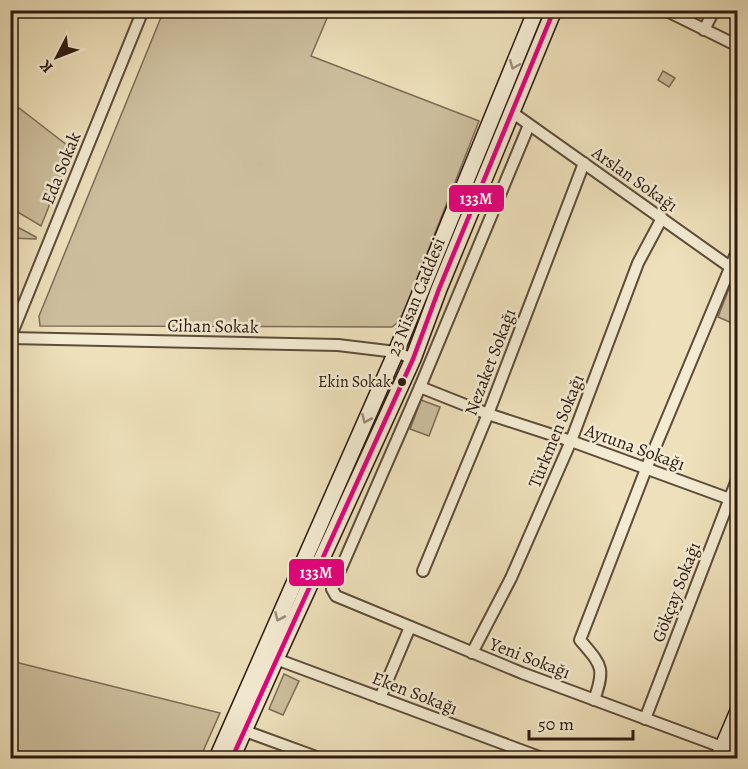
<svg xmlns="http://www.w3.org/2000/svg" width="748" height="769" font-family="Alegreya,serif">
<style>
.green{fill:#ccbe9d;stroke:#7c6c56;stroke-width:1.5}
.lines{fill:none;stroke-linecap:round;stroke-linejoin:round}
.street-casing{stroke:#5d4c3a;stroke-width:14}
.secondary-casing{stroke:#2d1a10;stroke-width:18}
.street{stroke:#f3ebd2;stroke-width:10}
.secondary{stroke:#f3ebd2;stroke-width:15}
.bus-1-casing{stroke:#f3ebd2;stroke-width:9}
.bus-1{stroke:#e5007d;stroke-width:4.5}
.oneway{stroke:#9a8d7b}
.bus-dot{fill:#2d1a10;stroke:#f3ebd2;stroke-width:2}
.labels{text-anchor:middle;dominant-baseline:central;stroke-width:5;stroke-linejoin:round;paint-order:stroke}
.bus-label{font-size:16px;fill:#2d1a10;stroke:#f3ebd2;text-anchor:end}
.street-label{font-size:18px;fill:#2d1a10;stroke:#f3ebd2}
.line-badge{stroke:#f3ebd2;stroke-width:2}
.badge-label{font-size:16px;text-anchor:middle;font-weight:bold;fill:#fff}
</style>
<rect width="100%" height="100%" fill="#ede0ba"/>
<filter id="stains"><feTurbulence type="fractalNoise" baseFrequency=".00333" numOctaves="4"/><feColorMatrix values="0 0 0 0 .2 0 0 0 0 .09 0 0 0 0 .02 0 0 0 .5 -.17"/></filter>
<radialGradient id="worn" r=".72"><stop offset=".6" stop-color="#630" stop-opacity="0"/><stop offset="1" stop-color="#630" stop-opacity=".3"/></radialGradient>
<g class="green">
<path d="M164 10 330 11 311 56 479 121 401 320 392 327 40 326 39 316Z"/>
<path d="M663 71 675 78 669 87 658 80Z"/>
<path d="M10 101 72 149 41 226 11 208Z"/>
<path d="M10 223 36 237V239L11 238Z"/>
<path d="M730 286 737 289V325L718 317Z"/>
<path d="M421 400 440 407 429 436 410 429Z"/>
<path d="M11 661 220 713 200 758H11Z"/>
<path d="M284 674 299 681 283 715 269 709Z"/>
</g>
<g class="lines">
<g class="street-casing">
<g id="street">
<path d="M665 10 738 46"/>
<path d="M704 30 714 10"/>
<path d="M513 113 730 267 738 271"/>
<path d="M529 125 420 387 332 589 336 596 522 673 722 747"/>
<path d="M10 338 338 345 396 352 413 359"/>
<path d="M10 338 143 10"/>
<path d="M420 387 488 414 571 441 738 502"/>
<path d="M423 571 488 414 584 163"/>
<path d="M472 653 511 578 571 441 638 263 662 218"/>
<path d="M276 659 542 758"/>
<path d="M380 698 410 627"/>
<path d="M594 700C606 667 601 665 580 640L646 469 738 249"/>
<path d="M645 719 738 477"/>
<path d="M245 731 319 758"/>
</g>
</g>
<g class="secondary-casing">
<g id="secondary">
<path d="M217 758 396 352 536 10"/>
<path d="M232 758 276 659 413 359 439 289 554 10"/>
<path d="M718 758 738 711"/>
</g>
</g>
<use href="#street" class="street"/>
<use href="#secondary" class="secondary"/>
<g class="bus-1-casing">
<path id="bus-1" d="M232 758 413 359 439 289 554 10"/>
</g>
<use href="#bus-1" class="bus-1"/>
</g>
<defs><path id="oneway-chevron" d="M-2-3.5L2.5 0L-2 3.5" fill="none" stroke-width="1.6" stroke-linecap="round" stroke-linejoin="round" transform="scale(1.5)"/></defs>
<g class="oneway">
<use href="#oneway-chevron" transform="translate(514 65) rotate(112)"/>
<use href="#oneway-chevron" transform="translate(366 419) rotate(114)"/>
<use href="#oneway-chevron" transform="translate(279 617) rotate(114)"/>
</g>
<circle class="bus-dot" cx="402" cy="382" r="5"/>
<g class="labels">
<g class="bus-label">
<text x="391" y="382">Ekin Sokak</text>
</g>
<g class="street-label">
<text transform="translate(61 168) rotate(-68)">Eda Sokak</text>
<text transform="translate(635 179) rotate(35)">Arslan Sokağı</text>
<text transform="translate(416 297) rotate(-68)">23 Nisan Caddesi</text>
<text transform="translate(213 326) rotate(1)">Cihan Sokak</text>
<text transform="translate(490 362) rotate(-69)">Nezaket Sokağı</text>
<text transform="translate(556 431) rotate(-68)">Türkmen Sokağı</text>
<text transform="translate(635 447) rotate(20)">Aytuna Sokağı</text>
<text transform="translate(676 592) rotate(-69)">Gökçay Sokağı</text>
<text transform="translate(530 658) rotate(21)">Yeni Sokağı</text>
<text transform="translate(415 693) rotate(21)">Eken Sokağı</text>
</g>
</g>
<g class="line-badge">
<rect x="448" y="184" width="57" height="29" rx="6" fill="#e5007d"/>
<rect x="288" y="558" width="57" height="29" rx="6" fill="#e5007d"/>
</g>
<g class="badge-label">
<text x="476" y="204">133M</text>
<text x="316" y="578">133M</text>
</g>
<rect width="748" height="769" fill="none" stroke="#ede0ba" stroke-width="36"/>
<rect x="12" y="12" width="724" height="745" fill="none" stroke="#2d1a10" stroke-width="3"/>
<rect x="18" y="18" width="712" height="733" fill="none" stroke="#2d1a10" stroke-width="1.5"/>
<g transform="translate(57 57) rotate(228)" stroke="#f3ebd2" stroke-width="4.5" paint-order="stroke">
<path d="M0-4.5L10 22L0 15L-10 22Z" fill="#2d1a10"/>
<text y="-9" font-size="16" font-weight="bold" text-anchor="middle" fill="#2d1a10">K</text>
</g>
<path d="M529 730v9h104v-9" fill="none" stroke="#2d1a10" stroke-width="3"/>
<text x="538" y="730" font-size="18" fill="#2d1a10" stroke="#f3ebd2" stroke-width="4.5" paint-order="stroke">50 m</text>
<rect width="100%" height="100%" filter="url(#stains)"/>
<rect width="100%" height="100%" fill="url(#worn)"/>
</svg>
